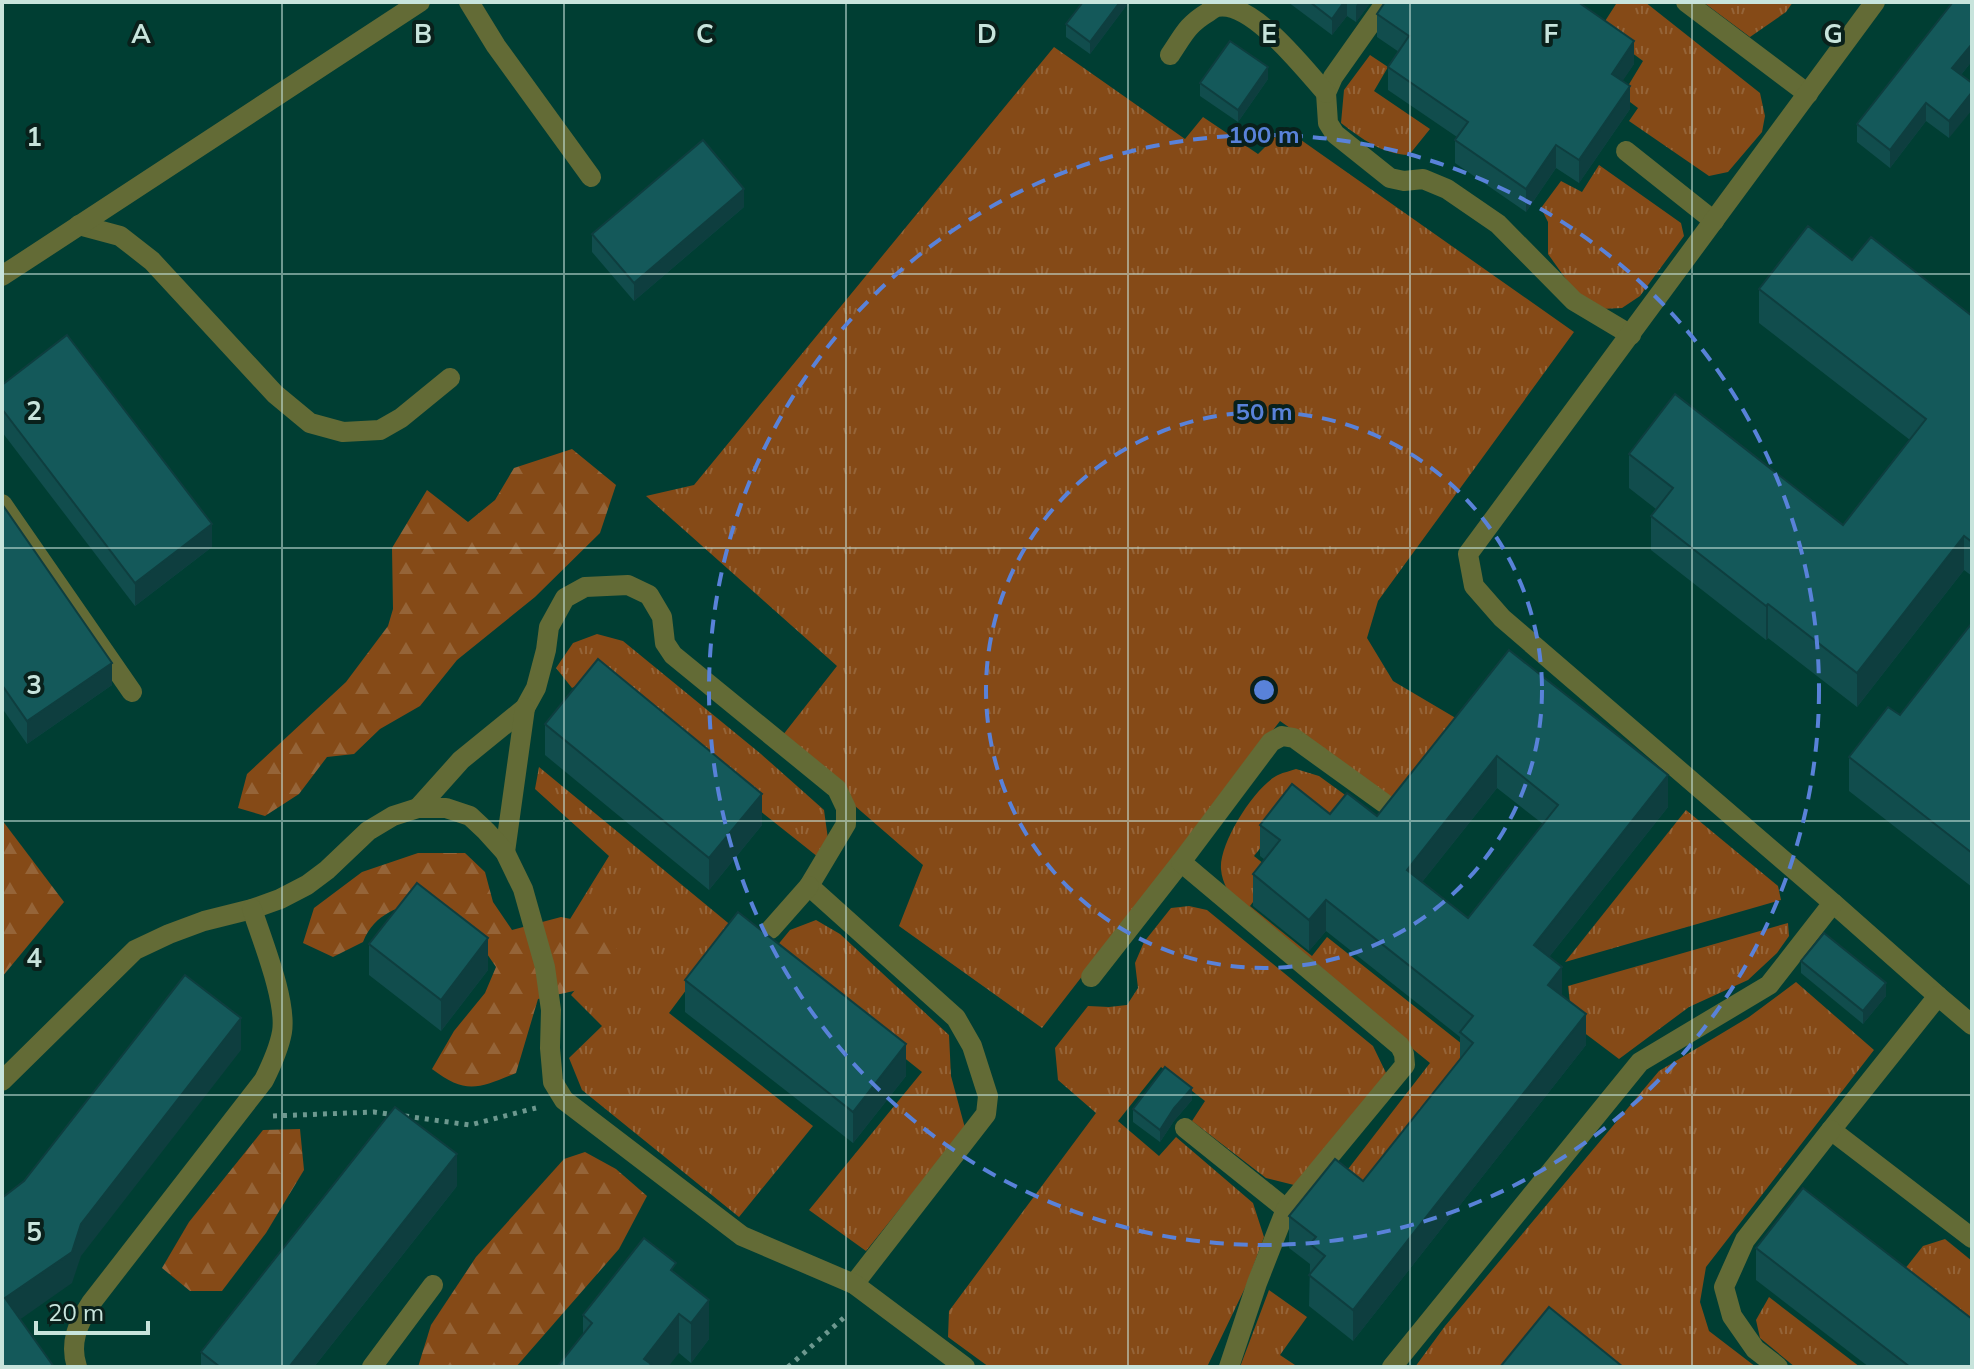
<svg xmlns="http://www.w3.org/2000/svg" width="1974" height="1369" font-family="Mulish,sans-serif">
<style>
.grass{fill:url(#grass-tufts)}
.forest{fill:url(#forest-firs)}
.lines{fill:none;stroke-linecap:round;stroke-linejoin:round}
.path{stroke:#6d988f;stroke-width:5;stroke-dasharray:4 6;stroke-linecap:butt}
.minor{stroke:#636b36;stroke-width:20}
.wall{fill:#114d4d;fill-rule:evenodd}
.shaded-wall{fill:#0e3e3f}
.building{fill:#14595a;stroke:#0e3e3f;stroke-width:2;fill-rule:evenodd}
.grid{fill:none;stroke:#c8e4dc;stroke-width:2;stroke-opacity:0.55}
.ring{fill:none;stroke:#5982d9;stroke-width:4;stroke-dasharray:14 10}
.grid-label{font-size:26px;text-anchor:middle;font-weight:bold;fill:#c8e4dc;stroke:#09201b;stroke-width:8;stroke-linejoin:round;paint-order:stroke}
.centre{fill:#5982d9;stroke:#09201b;stroke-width:4}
.ring-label{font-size:24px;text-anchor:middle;font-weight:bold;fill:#5982d9;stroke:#09201b;stroke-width:8;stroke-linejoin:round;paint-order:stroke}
</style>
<defs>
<pattern id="grass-tufts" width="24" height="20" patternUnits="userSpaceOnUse" patternTransform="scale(2)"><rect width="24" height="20" fill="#854a17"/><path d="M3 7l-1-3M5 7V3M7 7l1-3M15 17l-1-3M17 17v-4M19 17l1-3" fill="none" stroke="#956438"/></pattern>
<pattern id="forest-firs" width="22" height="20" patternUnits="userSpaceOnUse" patternTransform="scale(2)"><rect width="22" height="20" fill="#854a17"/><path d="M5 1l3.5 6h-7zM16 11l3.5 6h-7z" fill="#956438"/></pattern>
</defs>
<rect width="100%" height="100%" fill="#003e33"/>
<g class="grass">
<path d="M1621 2H1645L1760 93 1765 116 1762 132 1728 172 1709 176 1629 121 1638 108 1622 96 1643 61 1600 29 1616 4Z"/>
<path d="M1703 2H1793L1786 12 1750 37Z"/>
<path d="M1054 47 1185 139 1203 117 1258 154 1284 128 1574 332 1378 601 1367 638 1393 681 1459 720 1394 801 1280 721 1042 1028 899 926 923 865 779 740 837 666 646 496 694 485Z"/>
<path d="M1370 55 1388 67 1374 91 1430 129 1409 155C1382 154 1362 139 1341 123L1344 90Z"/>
<path d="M1599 165 1681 223 1684 236 1640 296 1622 308 1601 309 1578 296 1548 254V222L1541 208 1561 181 1582 192Z"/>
<path d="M597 634 623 641 761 754 824 810 828 839 818 857 593 678 572 688 556 668 573 643Z"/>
<path d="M539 767 733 927 669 1013 813 1126 739 1217 582 1090 569 1058 602 1026 571 995 606 951 567 924 609 856 535 789Z"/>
<path d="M1296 769 1319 776 1388 826 1291 810 1254 856 1275 873 1250 906 1312 956 1327 937 1467 1048 1361 1208 1335 1186 1430 1063 1239 908C1231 896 1222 884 1221 869 1219 843 1255 786 1278 775 1284 772 1291 771 1296 769Z"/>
<path d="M1686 810 1778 886 1781 900 1565 962Z"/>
<path d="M1189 906 1207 910 1373 1046 1387 1075 1294 1185 1266 1178 1192 1121 1205 1101 1161 1067 1118 1121 1159 1156 1176 1137 1253 1203 1264 1237 1246 1286 1207 1367H989L948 1337 949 1311 1096 1113 1058 1080 1055 1048 1088 1006 1109 1007 1127 1005 1138 988 1135 963 1144 942 1171 908Z"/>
<path d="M816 920 840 934 949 1035 951 1076 965 1128 866 1251 809 1210 922 1072 772 952 790 930Z"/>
<path d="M1788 923 1789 936 1777 953 1748 980 1689 1007 1619 1059 1562 1016 1570 1003 1568 986Z"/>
<path d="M1796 982 1874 1050 1706 1267 1700 1302 1709 1331 1756 1367H1415L1445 1326 1659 1071 1749 1017Z"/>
<path d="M1945 1239 1972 1261V1345L1893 1284 1923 1246Z"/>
<path d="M1269 1290 1307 1317 1280 1355 1298 1367H1240Z"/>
<path d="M1769 1297 1860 1367H1795L1760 1338 1756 1320Z"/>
</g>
<g class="forest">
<path d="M572 449 616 485 600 533 535 597 457 660 420 706 380 729 354 754 327 757 299 794 265 816 238 808 247 774 346 682 388 626 393 609 392 548 427 490 468 522 495 500 514 468Z"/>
<path d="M2 820 64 902 2 977Z"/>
<path d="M418 853H465L485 872 493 902 512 930 561 917 601 925 621 955 596 986 538 999 516 1073C479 1088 466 1095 432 1069L454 1031 485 993 496 967 483 948 426 898C399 908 375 912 363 942L333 957 303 943 314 908 362 872Z"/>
<path d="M300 1129 304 1170 266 1233 222 1291H190L162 1268 189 1222 263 1130Z"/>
<path d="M585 1152 616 1169 647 1196 619 1249 516 1367H418L431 1325 476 1257 564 1159Z"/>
</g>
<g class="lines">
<g class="path">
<path d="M273 1116 374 1112 395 1115"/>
<path d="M405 1116 470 1125 536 1108"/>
<path d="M788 1367 847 1315"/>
</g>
<g class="minor">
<path d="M469 2 496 46 591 177"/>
<path d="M1386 2 1333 77 1326 93 1328 123 1335 134 1390 178 1404 181 1423 179 1447 189 1498 224 1574 301 1631 335"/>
<path d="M1686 2 1808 94"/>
<path d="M1170 55C1183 36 1187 25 1207 13 1210 11 1213 8 1217 7 1252 0 1305 70 1326 93"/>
<path d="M1626 151 1714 221"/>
<path d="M79 225 120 236 152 261 275 394 310 423 343 432 380 430 401 418 450 378"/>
<path d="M2 276 420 2"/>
<path d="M2 504 132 692"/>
<path d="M418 808 461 760 525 708 536 688 546 650 549 627 565 598 585 587 628 585 649 595 662 617 665 643 673 655 837 789 846 808V824L809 886 956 1018 972 1046 988 1096 986 1114 854 1284"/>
<path d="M505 852 525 708"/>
<path d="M1833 903 1938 996"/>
<path d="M771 929 809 886"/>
<path d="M1091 977 1181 862"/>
<path d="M1972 1025 1938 996 1831 1130 1972 1238"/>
<path d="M2 1081 135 950 169 934 204 921 252 909 280 899 307 885 327 870 368 831 393 816 418 808H446L470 816 486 831 505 852 523 889 545 967 551 1010 550 1048 553 1082 564 1100 742 1236 854 1284 965 1367"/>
<path d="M1185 1128 1286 1209"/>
<path d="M77 1367C69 1343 78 1323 91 1303L264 1080C272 1064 279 1049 282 1032 287 1001 262 940 252 909"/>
<path d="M372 1367 433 1285"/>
<path d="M1229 1367 1257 1283 1286 1209 1405 1065 1404 1054 1400 1046 1181 862 1271 742 1282 736 1294 738 1384 803"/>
<path d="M1392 1367 1640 1062 1769 985 1833 903 1502 618 1474 586 1468 554 1875 2"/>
<path d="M1778 1367 1755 1349 1732 1316 1724 1287 1745 1240 1831 1130"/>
</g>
</g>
<g class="wall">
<path d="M1083 2H1129L1090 54 1066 37V24Z"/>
<path d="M1288 2H1371L1356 22 1347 16 1332 35Z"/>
<path d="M1972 3V61L1961 75 1949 138 1926 121 1890 168 1857 142V124Z"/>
<path d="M1377 14 1634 64 1622 81 1630 109 1579 183 1556 168 1526 212 1455 163V140L1457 137 1388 90V67L1399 52 1377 37Z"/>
<path d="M1268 79 1238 122 1200 96V83Z"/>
<path d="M744 207 634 301 592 252V234Z"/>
<path d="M1852 260 1972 316V576L1964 570 1857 707 1768 638 1766 640 1651 550V516L1656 509 1629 488V454L1843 525 1910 440 1759 323V289Z"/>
<path d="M2 385 212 547 135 606 2 432Z"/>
<path d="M2 504 112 685 27 744 2 708Z"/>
<path d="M1972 623V887L1849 791V757L1900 715Z"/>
<path d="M1509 650 1668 807 1549 957 1562 996 1586 1045 1353 1341 1309 1306 1310 1264 1289 1248V1216L1363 1181 1460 1059V1037L1326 931 1309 951 1253 906V874L1265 860 1260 856V825L1330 814 1377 816ZM1497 788 1543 824 1468 918 1422 882Z"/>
<path d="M545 724 762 825 709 890 545 755Z"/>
<path d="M369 944 488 970 441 1031 369 975Z"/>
<path d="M1801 961 1886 996 1863 1024 1801 973Z"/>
<path d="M685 980 906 1076 853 1143 685 1012Z"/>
<path d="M1192 1100 1174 1121 1160 1142 1133 1122V1109Z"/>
<path d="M457 1186 314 1367H201V1352Z"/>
<path d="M1756 1248 1972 1367H1869L1756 1280Z"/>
<path d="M676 1274 709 1339 691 1363 679 1353 583 1334V1315Z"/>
</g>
<g class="shaded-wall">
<path d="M1120 2H1129L1090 54V42Z"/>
<path d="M1344 2H1347V16L1332 35V19Z"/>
<path d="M1359 2H1371L1356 22V6Z"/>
<path d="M1634 41V64L1612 97V74Z"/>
<path d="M1972 44V61L1952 86V68Z"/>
<path d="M1268 67V79L1238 122V110Z"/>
<path d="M1630 86V109L1579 183V160Z"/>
<path d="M1972 92V110L1949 138V121Z"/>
<path d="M1926 103V121L1890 168V150Z"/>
<path d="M1556 145V168L1526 212V189Z"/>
<path d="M744 189V207L634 301V283Z"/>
<path d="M212 524V547L135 606V583Z"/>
<path d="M1964 536V570L1857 707V673Z"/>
<path d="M1768 604V638L1766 640V606Z"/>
<path d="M112 663V685L27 744V721Z"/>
<path d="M1497 756V788L1407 901V870Z"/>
<path d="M1668 775V807L1534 976V945Z"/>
<path d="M762 794V825L709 890V858Z"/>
<path d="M1326 900V931L1309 951V920Z"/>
<path d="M488 938V970L441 1031V1000Z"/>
<path d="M1562 967V998L1548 985Z"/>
<path d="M1886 983V996L1863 1024V1011Z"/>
<path d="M1586 1014V1045L1353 1341V1310Z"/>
<path d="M241 1018V1050L81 1256 72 1283 5 1330V1298L81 1224Z"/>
<path d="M906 1044V1076L853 1143V1112Z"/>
<path d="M1192 1088V1100L1174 1121 1160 1142V1130L1174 1108Z"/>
<path d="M457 1154V1186L314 1367H289Z"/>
<path d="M709 1300V1339L691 1363V1323Z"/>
<path d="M679 1314V1353L668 1367H644V1359Z"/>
</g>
<g class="building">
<path d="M1083 2H1120L1090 42 1066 24Z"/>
<path d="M1310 2H1344L1332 19Z"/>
<path d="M1385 2H1578L1634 41 1612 74 1630 86 1579 160 1556 145 1526 189 1455 140 1468 122 1388 67 1409 36 1377 14Z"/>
<path d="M1953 2 1972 3V44L1952 68 1972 83V92L1949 121 1926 103 1890 150 1857 124Z"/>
<path d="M1230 41 1268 67 1238 110 1200 83Z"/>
<path d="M703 140 744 189 634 283 592 234Z"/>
<path d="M1808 226 1852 260 1871 237 1972 316V542L1964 536 1857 673 1768 604 1766 606 1651 516 1673 488 1629 454 1675 394 1843 525 1926 419 1759 289Z"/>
<path d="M67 335 212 524 135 583 2 409V385Z"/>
<path d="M2 504 112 663 27 721 2 685Z"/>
<path d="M1972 623V853L1849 757 1888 707 1900 715Z"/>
<path d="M1509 650 1668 775 1534 945 1562 967 1548 985 1586 1014 1353 1310 1309 1275 1325 1256 1310 1244 1316 1237 1289 1216 1335 1159 1363 1181 1473 1043 1460 1032 1473 1016 1326 900 1309 920 1253 874 1280 840 1260 825 1292 784 1330 814 1347 793 1377 816ZM1497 756 1558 805 1468 918 1407 870Z"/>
<path d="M598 659 762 794 709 858 545 724Z"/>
<path d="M417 883 488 938 441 1000 369 944Z"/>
<path d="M738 912 906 1044 853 1112 685 980Z"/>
<path d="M1824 933 1886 983 1863 1011 1801 961Z"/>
<path d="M185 975 241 1018 81 1224 72 1252 5 1298 54 1367H2V1198L24 1181Z"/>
<path d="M1165 1067 1192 1088 1174 1108 1160 1130 1133 1109Z"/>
<path d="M395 1107 457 1154 289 1367H220L201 1352Z"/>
<path d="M1803 1188 1972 1319V1367H1910L1756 1248Z"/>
<path d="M644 1238 676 1263 671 1270 709 1300 691 1323 679 1314 644 1359 651 1364 649 1367H557L592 1323 583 1315Z"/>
<path d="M1549 1307 1623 1367H1500Z"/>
</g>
<path class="grid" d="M282 2V1367M564 2V1367M846 2V1367M1128 2V1367M1410 2V1367M1692 2V1367M2 274H1972M2 548H1972M2 821H1972M2 1095H1972"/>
<g class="ring">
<circle cx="1264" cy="690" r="278"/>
<circle cx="1264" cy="690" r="555"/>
</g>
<g class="grid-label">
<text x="141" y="43">A</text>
<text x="423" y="43">B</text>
<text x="705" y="43">C</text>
<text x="987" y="43">D</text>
<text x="1269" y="43">E</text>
<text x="1551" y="43">F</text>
<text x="1833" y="43">G</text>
<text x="34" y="146">1</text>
<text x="34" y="420">2</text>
<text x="34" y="694">3</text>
<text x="34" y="967">4</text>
<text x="34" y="1241">5</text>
</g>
<circle cx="1264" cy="690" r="12" class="centre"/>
<g class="ring-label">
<text x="1264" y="143">100 m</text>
<text x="1264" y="420">50 m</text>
</g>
<rect width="1974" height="1369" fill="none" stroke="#c8e4dc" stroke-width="8"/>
<path d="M36 1321v12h112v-12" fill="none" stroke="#c8e4dc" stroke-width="4"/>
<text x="48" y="1321" font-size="24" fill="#c8e4dc" stroke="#09201b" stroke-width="6" paint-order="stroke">20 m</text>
</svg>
